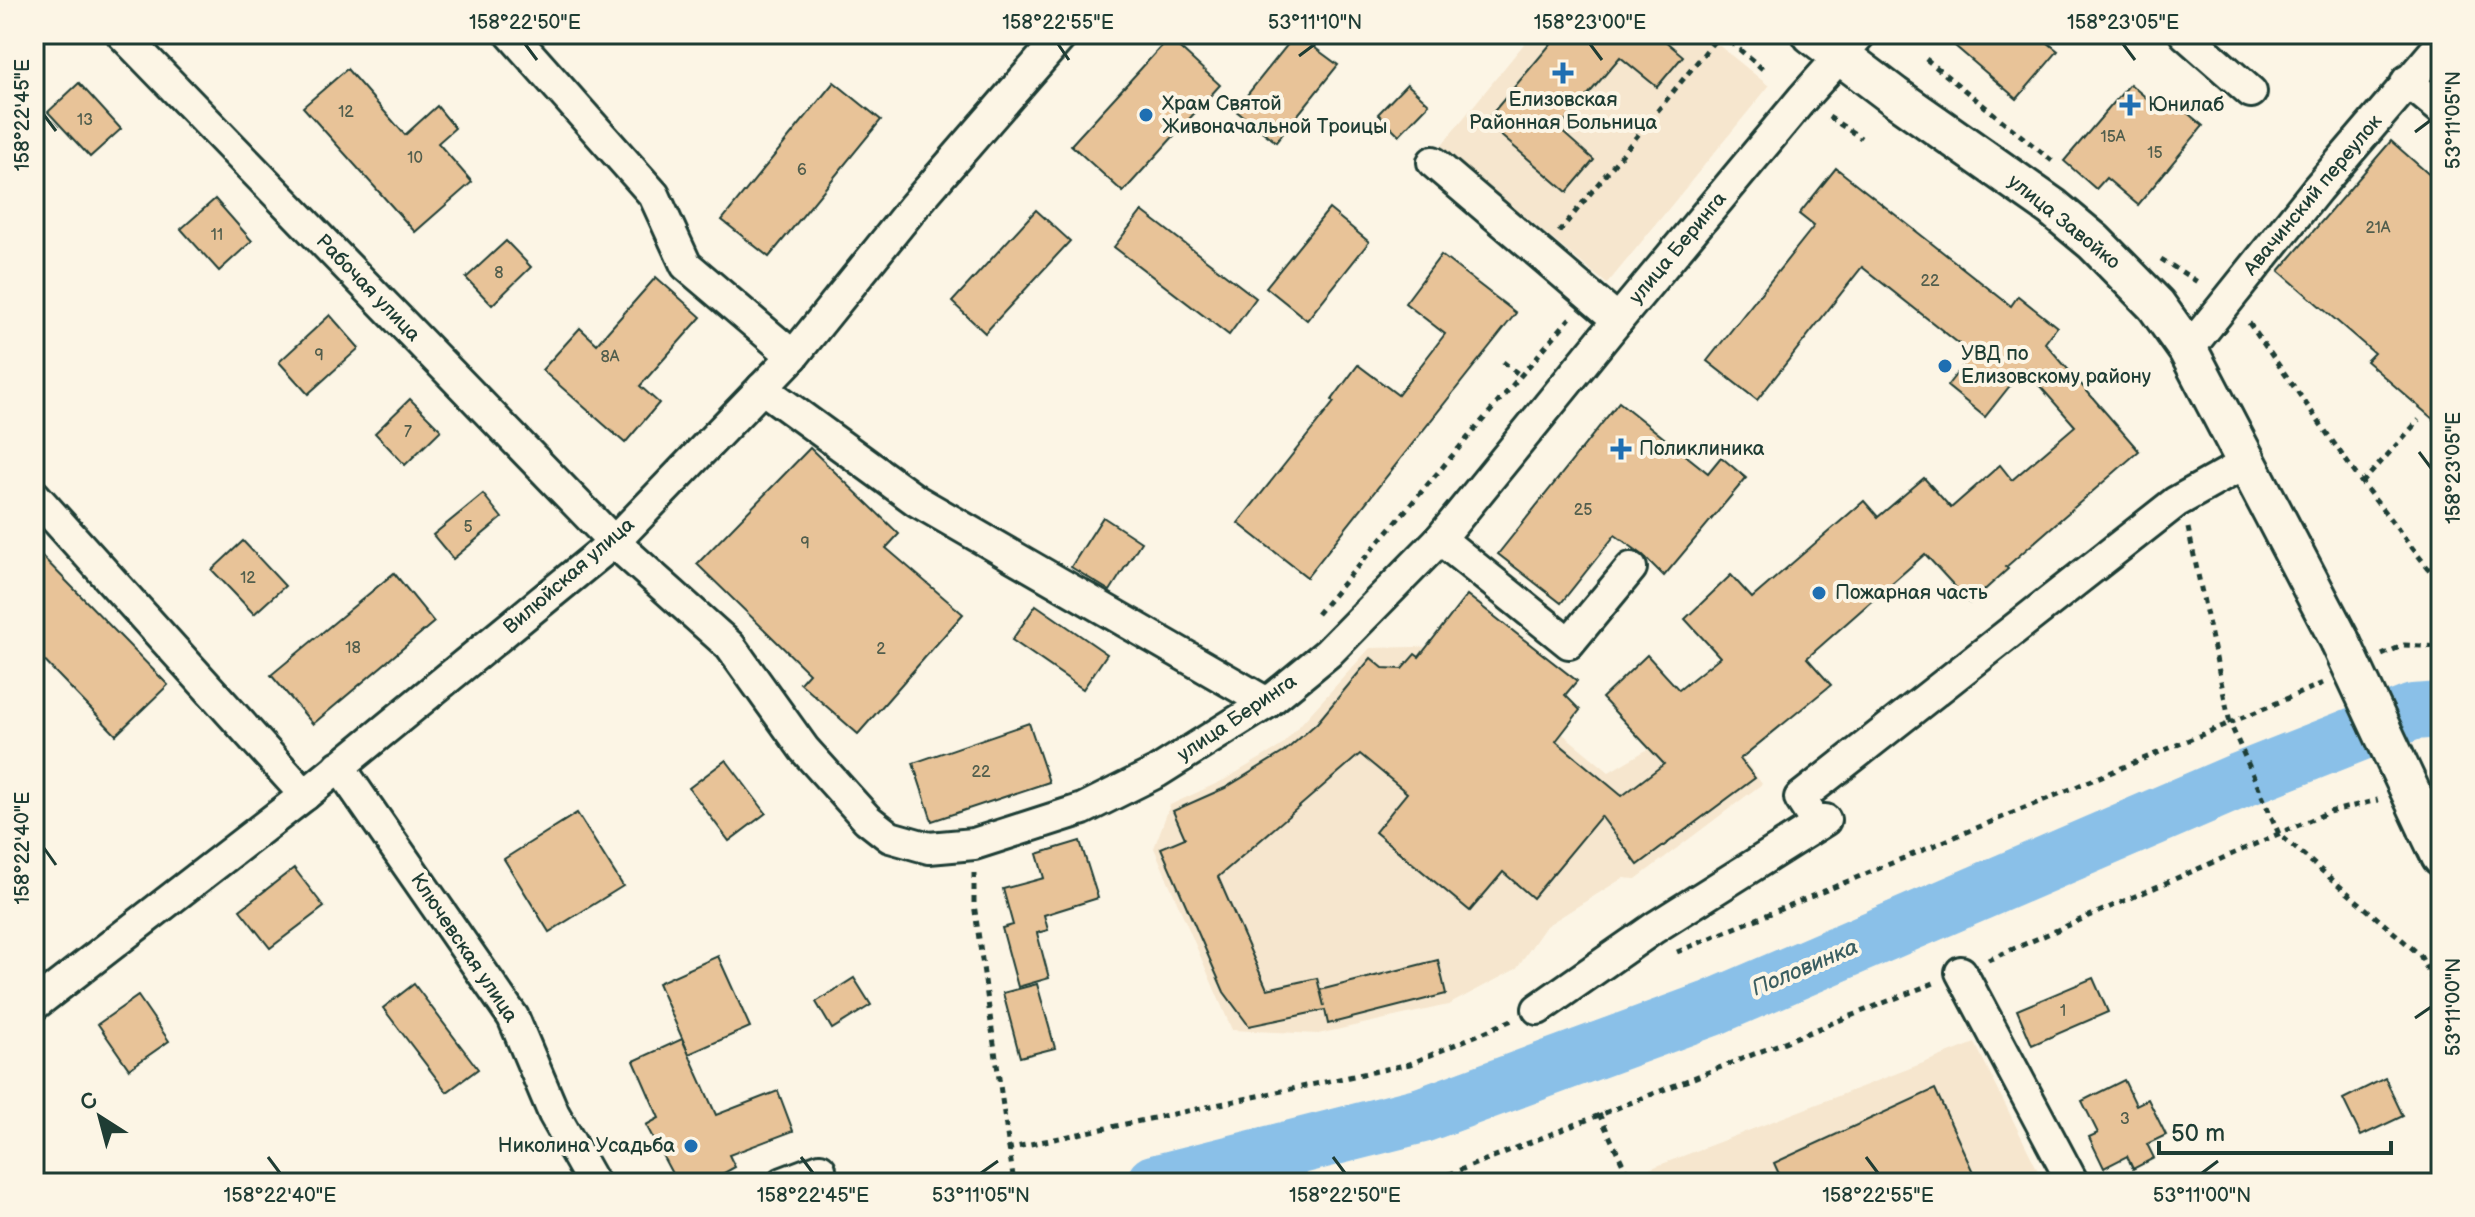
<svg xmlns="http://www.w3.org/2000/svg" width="2475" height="1217" font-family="'Balsamiq Sans',sans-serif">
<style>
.built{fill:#f6e6ce}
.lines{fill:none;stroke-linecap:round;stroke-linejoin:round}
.river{stroke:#8ac0e8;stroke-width:56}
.building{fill:#e8c398;stroke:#1f3d34;stroke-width:2}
.minor-casing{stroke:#1f3d34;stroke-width:36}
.major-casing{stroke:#1f3d34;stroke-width:44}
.path{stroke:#1f3d34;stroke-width:5;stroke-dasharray:6 6;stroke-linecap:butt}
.minor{stroke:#fcf5e5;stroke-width:30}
.major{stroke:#fcf5e5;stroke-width:38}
.major-bridge-casing{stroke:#1f3d34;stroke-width:44;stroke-linecap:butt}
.major-bridge{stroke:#fcf5e5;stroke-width:38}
.ticks{fill:none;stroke:#1f3d34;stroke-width:3}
.poi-dot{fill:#1f6fb2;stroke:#fcf5e5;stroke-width:3}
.labels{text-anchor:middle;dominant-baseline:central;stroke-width:8;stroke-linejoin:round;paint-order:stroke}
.number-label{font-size:16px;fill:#515e4d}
.poi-label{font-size:20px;fill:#1f3d34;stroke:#fcf5e5;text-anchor:start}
.street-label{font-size:20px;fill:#1f3d34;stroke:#fcf5e5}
.water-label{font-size:22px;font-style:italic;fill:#3a5e61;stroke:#fcf5e5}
.neatline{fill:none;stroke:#1f3d34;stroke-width:3}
.ticks-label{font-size:20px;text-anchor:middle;fill:#1f3d34}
</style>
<rect width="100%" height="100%" fill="#fcf5e5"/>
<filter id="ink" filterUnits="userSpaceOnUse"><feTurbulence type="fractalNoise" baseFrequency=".0125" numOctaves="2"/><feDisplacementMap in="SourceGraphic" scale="16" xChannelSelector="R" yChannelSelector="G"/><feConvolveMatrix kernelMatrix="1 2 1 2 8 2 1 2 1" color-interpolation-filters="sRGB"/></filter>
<g filter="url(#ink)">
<g class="built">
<path d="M1532 34H1705L1769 86 1607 284 1440 147Z"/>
<path d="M1456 646 1609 772 1709 713 1762 784 1636 879 1623 878 1546 926 1516 969 1448 1005 1318 1034 1232 1030 1154 848 1170 805 1224 780 1281 746 1370 648Z"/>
<path d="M1975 1043 2044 1183H1613Z"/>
</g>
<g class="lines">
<path class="river" d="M1154 1183 1422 1115 1712 1008 2241 780 2413 712 2441 710"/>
</g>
<g class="building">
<path d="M1296 34 1338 65 1276 142 1235 110Z"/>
<path d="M1559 34H1657L1683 56 1657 87 1620 57 1559 129 1594 160 1567 192 1485 122Z"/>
<path d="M1941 34H2037L2058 51 2017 99Z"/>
<path d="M1169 38 1220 85 1123 192 1071 145Z"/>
<path d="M347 69 405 135 437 106 455 128 438 143 472 182 415 232 303 107Z"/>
<path d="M834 82 881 120 769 257 722 220Z"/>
<path d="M79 83 121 129 90 157 48 112Z"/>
<path d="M1407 84 1429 104 1399 135 1378 114Z"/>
<path d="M2130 84 2163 112 2173 101 2203 126 2138 205 2106 178 2096 189 2064 161Z"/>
<path d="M2391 141 2441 185V426L2366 361 2374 353 2279 271Z"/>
<path d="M1836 168 2011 306 2018 296 2057 327 2045 343 2139 451 2006 567 2008 569 1970 603 1925 554 1807 658 1831 685 1740 759 1755 778 1638 865 1601 816 1533 898 1503 872 1470 911 1375 832 1407 793 1360 754 1218 877 1267 989 1317 978 1324 1006 1320 990 1438 960 1446 994 1328 1024 1325 1010 1249 1026 1224 992 1161 848 1185 838 1173 811 1225 788 1284 752 1317 723 1371 658 1383 668 1402 669 1415 654 1419 657 1467 595 1577 681 1565 695 1580 710 1556 741 1622 796 1664 764 1602 698 1647 655 1679 690 1720 657 1685 619 1731 575 1752 598 1864 501 1878 517 1924 478 1951 508 2000 465 2012 480 2075 426 2024 368 1985 417 1947 386 1972 354 1862 267 1757 400 1707 361 1814 226 1799 214Z"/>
<path d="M215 199 252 241 219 271 181 229Z"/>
<path d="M1329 209 1369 242 1307 320 1266 287Z"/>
<path d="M1036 210 1070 241 985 333 952 302Z"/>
<path d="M1142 211 1256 298 1229 335 1114 247Z"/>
<path d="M506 241 531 267 492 305 466 278Z"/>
<path d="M1441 255 1516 313 1307 577 1238 523 1334 402 1332 400 1358 365 1398 395 1445 334 1405 303Z"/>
<path d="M656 277 701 317 640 386 659 403 625 443 542 370 580 328 597 344Z"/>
<path d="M330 315 359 348 308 394 279 362Z"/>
<path d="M410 399 441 430 405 465 375 433Z"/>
<path d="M1619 402 1708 473 1721 457 1746 478 1664 576 1643 555 1615 535 1561 603 1498 554Z"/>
<path d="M810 448 899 534 886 548 963 614 858 734 800 683 809 673 697 564Z"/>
<path d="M483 494 502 518 453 559 433 535Z"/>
<path d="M1103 517 1141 542 1110 591 1071 567Z"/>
<path d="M243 541 285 586 254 614 212 570Z"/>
<path d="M34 548 168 685 116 735 34 650Z"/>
<path d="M394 573 434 622 313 724 271 675Z"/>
<path d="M1036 605 1107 654 1083 689 1012 640Z"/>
<path d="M1029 723 1049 782 932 821 913 763Z"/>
<path d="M726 760 766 813 729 841 689 788Z"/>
<path d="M577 813 623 886 549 932 504 859Z"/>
<path d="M1080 841 1098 898 1044 915 1048 930 1037 933 1049 978 1018 987 1002 928 1013 925 1003 889 1044 878 1037 854Z"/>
<path d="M294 868 324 907 270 948 240 910Z"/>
<path d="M718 956 750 1027 689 1054 658 983Z"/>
<path d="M854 978 871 1005 832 1029 816 1002Z"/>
<path d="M2093 978 2108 1012 2032 1045 2017 1010Z"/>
<path d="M414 984 478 1069 447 1092 383 1008Z"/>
<path d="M1037 984 1055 1048 1020 1057 1003 993Z"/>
<path d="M138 996 169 1041 129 1069 98 1024Z"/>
<path d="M682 1039 716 1115 778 1091 793 1131 729 1155 735 1167 706 1183H677L646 1125 659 1118 634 1061Z"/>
<path d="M2385 1078 2403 1116 2361 1136 2343 1099Z"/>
<path d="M2124 1080 2136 1105 2148 1099 2166 1135 2147 1144 2154 1158 2133 1169 2127 1156 2104 1168 2089 1137 2098 1133 2082 1101Z"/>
<path d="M1935 1089 1978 1183H1783L1774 1163Z"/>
</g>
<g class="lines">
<g class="minor-casing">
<g id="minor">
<path d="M122 34 614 542 730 646 804 749 867 819 890 837 929 848 974 844 1083 809 1157 772 1238 721 1267 703 1328 653 1440 539 1618 320 1802 99 1860 34"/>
<path d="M511 34 654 195 686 265 793 356"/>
<path d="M2185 34 2251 92"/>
<path d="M2407 81 2441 109"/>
<path d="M1433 162 1618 320"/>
<path d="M2188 350 2317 189 2441 44"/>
<path d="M762 388 917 501 1267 703"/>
<path d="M34 495 305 795"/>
<path d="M1440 539 1569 643 1631 568"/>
<path d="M339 766 513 1017 554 1114 593 1183"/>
<path d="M1961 972 2073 1183"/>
<path d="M34 1005 305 795 614 542 793 356 914 206 1063 34"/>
<path d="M1538 1009 1654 928 1825 820 1815 821 1800 798 2176 502 2246 463"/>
<path d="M783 1183 820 1169"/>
</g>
</g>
<g class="major-casing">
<g id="major">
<path d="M1812 34 1894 96 2052 207 2094 242 2156 305 2188 350 2340 641"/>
<path d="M2427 827 2441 856"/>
</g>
</g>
<g class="path">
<path d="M1721 34 1765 71"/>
<path d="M1926 59 2056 164"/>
<path d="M1829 117 1861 138"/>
<path d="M1559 232 1720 34"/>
<path d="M2161 259 2201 284"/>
<path d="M2249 323 2362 483 2441 585"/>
<path d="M1503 362 1521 376"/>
<path d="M2362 483 2419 420"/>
<path d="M1317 614 1570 318"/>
<path d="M2382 655 2404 645 2441 647"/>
<path d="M2323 683 2230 723 2279 834 2420 955 2441 997"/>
<path d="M974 873V904L1014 1183"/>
<path d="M1677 952 2230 723 2188 528"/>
<path d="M1988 960 2329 812 2378 800"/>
<path d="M1599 1114 1632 1183"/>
<path d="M1007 1149 1410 1064 1512 1020"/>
<path d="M1413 1183 1450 1174 1934 983"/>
</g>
<use href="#minor" class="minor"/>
<use href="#major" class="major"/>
<g class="major-bridge-casing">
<path id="major-bridge" d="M2340 641 2427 827"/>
</g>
<use href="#major-bridge" class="major-bridge"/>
</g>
</g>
<path class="ticks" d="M525 44 537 60M1058 44 1069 60M1590 44 1602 60M2123 44 2135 60M1299 56 1315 44M44 115 56 131M2415 132 2431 120M2419 452 2431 468M44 848 56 865M2415 1018 2431 1007M268 1157 280 1173M801 1157 813 1173M1333 1157 1345 1173M1866 1157 1878 1173M981 1173 998 1161M2202 1173 2218 1161"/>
<g class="poi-dot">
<path d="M1559 61h8v8h8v8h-8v8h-8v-8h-8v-8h8z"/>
<path d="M2126 93h8v8h8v8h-8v8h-8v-8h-8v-8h8z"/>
<circle cx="1146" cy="115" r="8"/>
<circle cx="1945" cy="366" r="8"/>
<path d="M1617 437h8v8h8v8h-8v8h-8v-8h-8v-8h8z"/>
<circle cx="1819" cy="593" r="8"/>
<circle cx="691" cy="1146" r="8"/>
</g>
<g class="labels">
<g class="number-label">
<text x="346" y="112">12</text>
<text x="85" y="120">13</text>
<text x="2113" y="137">15А</text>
<text x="2155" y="153">15</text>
<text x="415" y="158">10</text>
<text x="802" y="170">6</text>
<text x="2378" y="228">21А</text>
<text x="217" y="235">11</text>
<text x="499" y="273">8</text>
<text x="1930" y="281">22</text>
<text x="319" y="355">9</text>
<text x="610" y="357">8А</text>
<text x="408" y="432">7</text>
<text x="1583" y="510">25</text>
<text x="468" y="527">5</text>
<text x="805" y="543">9</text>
<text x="248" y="578">12</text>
<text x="353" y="648">18</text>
<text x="881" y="649">2</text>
<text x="981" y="772">22</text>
<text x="2063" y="1011">1</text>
<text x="2125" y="1119">3</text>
</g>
<g class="poi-label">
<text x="1563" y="100" text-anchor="middle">Елизовская<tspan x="1563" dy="23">Районная Больница</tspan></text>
<text x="1162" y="104">Храм Святой<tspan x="1162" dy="23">Живоначальной Троицы</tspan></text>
<text x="2148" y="105">Юнилаб</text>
<text x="1961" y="354">УВД по<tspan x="1961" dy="23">Елизовскому району</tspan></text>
<text x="1639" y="449">Поликлиника</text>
<text x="1835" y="593">Пожарная часть</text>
<text x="675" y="1146" text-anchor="end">Николина Усадьба</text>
</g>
<g class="street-label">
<text transform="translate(2313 195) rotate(-50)">Авачинский переулок</text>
<text transform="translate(2064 222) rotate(39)">улица Завойко</text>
<text transform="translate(1678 248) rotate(-50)">улица Беринга</text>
<text transform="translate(368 288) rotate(46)">Рабочая улица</text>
<text transform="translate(569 576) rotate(-41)">Вилюйская улица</text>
<text transform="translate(1237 718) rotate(-34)">улица Беринга</text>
<text transform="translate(464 948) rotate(56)">Ключевская улица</text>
</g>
<g class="water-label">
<text transform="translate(1805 968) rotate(-23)">Половинка</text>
</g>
</g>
<rect width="2475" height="1217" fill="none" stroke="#fcf5e5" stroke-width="88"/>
<g transform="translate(100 1117) rotate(324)" stroke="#fcf5e5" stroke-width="6" paint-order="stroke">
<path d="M0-6L14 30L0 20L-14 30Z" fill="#1f3d34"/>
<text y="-12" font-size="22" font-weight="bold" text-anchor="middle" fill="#1f3d34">С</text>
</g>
<path d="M2159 1141v12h232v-12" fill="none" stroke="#1f3d34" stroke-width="4"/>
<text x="2171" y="1141" font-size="24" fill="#1f3d34" stroke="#fcf5e5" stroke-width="6" paint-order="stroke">50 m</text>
<rect x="44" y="44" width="2387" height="1129" class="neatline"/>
<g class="ticks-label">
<text x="525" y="29">158°22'50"E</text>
<text x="1058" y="29">158°22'55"E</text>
<text x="1315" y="29">53°11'10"N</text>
<text x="1590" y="29">158°23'00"E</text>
<text x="2123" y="29">158°23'05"E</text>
<text transform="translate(22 115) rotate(-90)" y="7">158°22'45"E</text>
<text transform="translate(2453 120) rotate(-90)" y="7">53°11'05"N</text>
<text transform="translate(2453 468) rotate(-90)" y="7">158°23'05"E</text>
<text transform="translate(22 848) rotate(-90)" y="7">158°22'40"E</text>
<text transform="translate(2453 1007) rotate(-90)" y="7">53°11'00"N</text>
<text x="280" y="1202">158°22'40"E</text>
<text x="813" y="1202">158°22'45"E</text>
<text x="981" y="1202">53°11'05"N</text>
<text x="1345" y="1202">158°22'50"E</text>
<text x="1878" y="1202">158°22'55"E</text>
<text x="2202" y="1202">53°11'00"N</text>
</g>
</svg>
